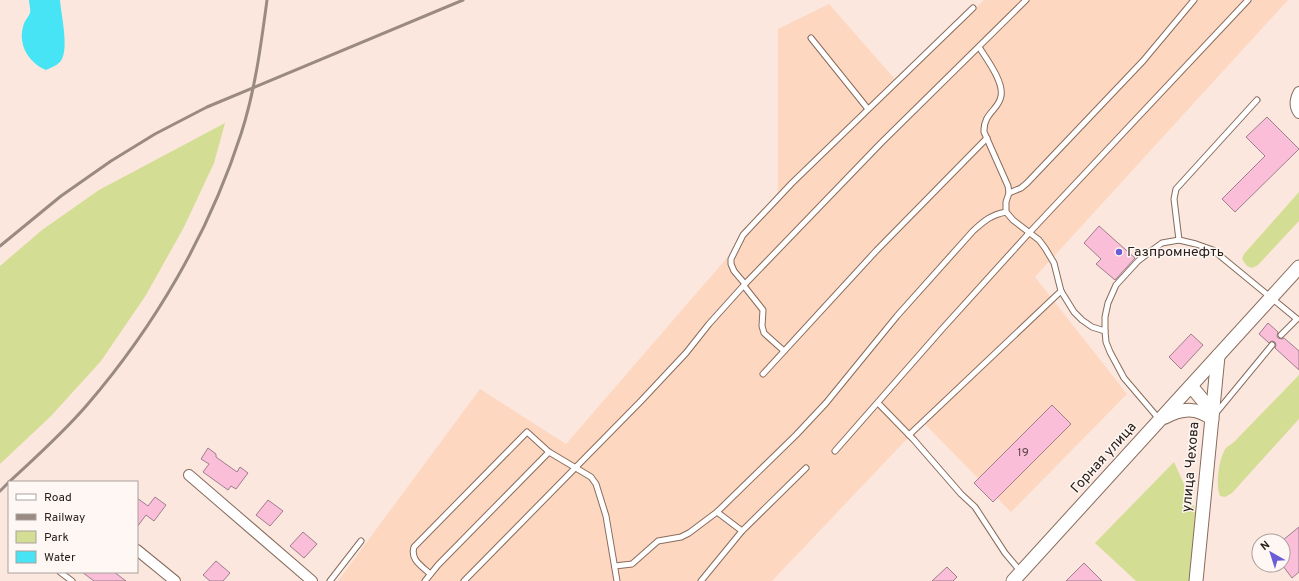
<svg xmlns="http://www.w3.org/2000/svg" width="1299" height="581" font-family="Overpass,sans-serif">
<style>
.built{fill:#fed7c1}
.green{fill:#d3de94}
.water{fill:#46e4f4}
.building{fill:#fabed9;stroke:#9d7e8c}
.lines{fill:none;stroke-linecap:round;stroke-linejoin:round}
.service-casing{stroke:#876c5c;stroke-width:7}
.minor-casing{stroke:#876c5c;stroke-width:12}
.tertiary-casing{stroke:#876c5c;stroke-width:15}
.service{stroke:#fff;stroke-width:5}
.minor{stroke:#fff;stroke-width:10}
.tertiary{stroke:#fff;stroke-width:13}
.rail{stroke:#9a8a82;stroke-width:3}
.poi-dot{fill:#6b5dd6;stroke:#fef7f4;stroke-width:1.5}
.labels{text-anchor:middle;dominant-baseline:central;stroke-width:3;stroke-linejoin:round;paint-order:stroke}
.number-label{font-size:12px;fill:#5f4849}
.poi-label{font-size:14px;fill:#2b2019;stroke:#fef7f4;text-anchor:start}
.street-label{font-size:14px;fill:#2b2019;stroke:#fef7f4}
</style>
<rect width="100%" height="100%" fill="#fbe7dd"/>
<path class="built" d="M984 0H1288L1035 277 1127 394 1011 512 923 422 772 581H338L480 389 566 444 778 199V29L829 4 899 84Z"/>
<g class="green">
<path d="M225 123 214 163 184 227 146 295 101 361 51 416 0 464V266L42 230 99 190Z"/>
<path d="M1299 192V221L1258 265 1252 268 1247 266 1242 259 1244 254Z"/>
<path d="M1299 375V419L1232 493 1225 497 1220 496C1215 485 1219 457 1226 448 1228 446 1232 444 1234 442Z"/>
<path d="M1174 462 1197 513 1189 581H1136L1095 543Z"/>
</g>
<path class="water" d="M29 0H60C61 15 70 51 60 62 56 66 50 68 46 70 29 63 18 45 23 27 24 21 28 18 30 13 31 9 29 4 29 0Z"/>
<g class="building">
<path d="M1267 117 1299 149 1235 212 1222 199 1265 156 1246 137Z"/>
<path d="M1099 226 1135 258 1115 280 1096 264 1101 259 1084 243Z"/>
<path d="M1268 323 1278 332 1277 336 1278 338 1282 339 1284 338 1299 351V370L1275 348 1276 345 1275 342 1272 341 1269 343 1259 334Z"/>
<path d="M1191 334 1203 345 1181 369 1169 357Z"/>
<path d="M1052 405 1071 424 993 502 974 483Z"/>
<path d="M208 448 216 454V457L237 472 240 467 248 473 236 489 231 486 228 490 203 472 209 464 201 459Z"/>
<path d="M155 497 166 505 154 521 146 515 137 527V498L148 506Z"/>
<path d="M268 500 283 511 270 526 256 515Z"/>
<path d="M1299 527V572L1292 578 1283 566V540Z"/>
<path d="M303 532 317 544 304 558 290 546Z"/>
<path d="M216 561 230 573 223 581H210L203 575Z"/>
<path d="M1084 563 1102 581H1066Z"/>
<path d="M947 567 957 577 953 581H932Z"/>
<path d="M82 572H114L126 581H94Z"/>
</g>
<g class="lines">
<g class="service-casing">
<g id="service">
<path d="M811 38 868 109"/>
<path d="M979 47C986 58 1004 82 1001 96 999 110 983 113 984 132L1008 186 1009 193 1006 202V212L1013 220 1039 240 1045 248 1054 263 1061 291 1074 312 1082 320 1092 327 1105 331"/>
<path d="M1009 193 1021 188 1027 183 1143 61 1194 0"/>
<path d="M1179 240 1174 199 1176 189 1257 100"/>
<path d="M745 284 734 271 731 264V259L743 235 792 183 973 8"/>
<path d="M744 286 763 310 762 326 764 333 784 351"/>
<path d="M763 374 876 251 987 138"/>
<path d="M878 403 914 440 961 494 975 507 1005 553 1021 572"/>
<path d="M1216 413 1272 345"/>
<path d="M1159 419 1124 378 1110 352 1106 342 1105 331V317L1108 303 1116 285 1138 261 1151 251 1162 243 1179 240 1196 244 1213 250 1297 319 1281 335"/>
<path d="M909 435 1061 291"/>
<path d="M835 451 943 328 1029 233 1248 0"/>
<path d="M717 512 742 531"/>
<path d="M615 566 632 564 658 541 681 537 689 533 717 512 796 435 826 403 897 316 973 231C985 220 991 215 1006 212"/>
<path d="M60 572 72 581"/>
<path d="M430 574C422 566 410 560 414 547L527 432 549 452 591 477 596 484 606 516 617 581"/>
<path d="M330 581 361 541"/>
<path d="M425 581 438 565 549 452"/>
<path d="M464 581 641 401 686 353 709 324 745 284 881 143 1026 0"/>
<path d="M701 581 742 531 806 468"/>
</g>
</g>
<g class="minor-casing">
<g id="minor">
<path d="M1299 92C1295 99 1294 106 1299 113"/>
<path d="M189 475 312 581"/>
<path d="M137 550 175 581"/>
</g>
</g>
<g class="tertiary-casing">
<g id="tertiary">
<path d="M1191 386 1205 403 1211 417"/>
<path d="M1165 417C1182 408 1197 407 1212 419"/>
<path d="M1013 581 1299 267"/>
<path d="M1196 581 1218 356"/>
</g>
</g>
<use href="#service" class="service"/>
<use href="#minor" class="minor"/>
<use href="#tertiary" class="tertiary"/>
<g class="rail">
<path d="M0 246 61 196 111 161 155 134 207 107 463 0"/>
<path d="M9 482C36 457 63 433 87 405 155 326 209 233 241 134 255 91 261 45 267 0"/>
<path d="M0 491 9 482"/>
</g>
</g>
<circle class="poi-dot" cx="1119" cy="252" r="4"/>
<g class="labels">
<g class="number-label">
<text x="1023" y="453">19</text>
</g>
<g class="poi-label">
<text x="1127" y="252">Газпромнефть</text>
</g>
<g class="street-label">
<text transform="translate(1104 458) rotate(-48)">Горная улица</text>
<text transform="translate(1191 467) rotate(-85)">улица Чехова</text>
</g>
</g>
<rect x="8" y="481" width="130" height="92" fill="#fef7f4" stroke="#aaa19c"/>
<rect x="16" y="494" width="20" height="6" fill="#ffffff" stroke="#aaa19c"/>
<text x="44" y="501" font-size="12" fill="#2b2019">Road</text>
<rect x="16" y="514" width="20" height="6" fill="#9a8a82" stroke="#aaa19c"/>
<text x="44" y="521" font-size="12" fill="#2b2019">Railway</text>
<rect x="16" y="531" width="20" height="12" fill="#d3de94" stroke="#aaa19c"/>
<text x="44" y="541" font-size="12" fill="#2b2019">Park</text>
<rect x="16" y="551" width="20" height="12" fill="#46e4f4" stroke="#aaa19c"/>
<text x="44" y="561" font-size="12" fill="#2b2019">Water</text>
<g transform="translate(1271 553) rotate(321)"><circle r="19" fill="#fef7f4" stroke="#aaa19c"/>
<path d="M0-3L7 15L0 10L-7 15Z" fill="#6b5dd6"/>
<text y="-6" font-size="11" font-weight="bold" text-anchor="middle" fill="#2b2019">N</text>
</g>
</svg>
